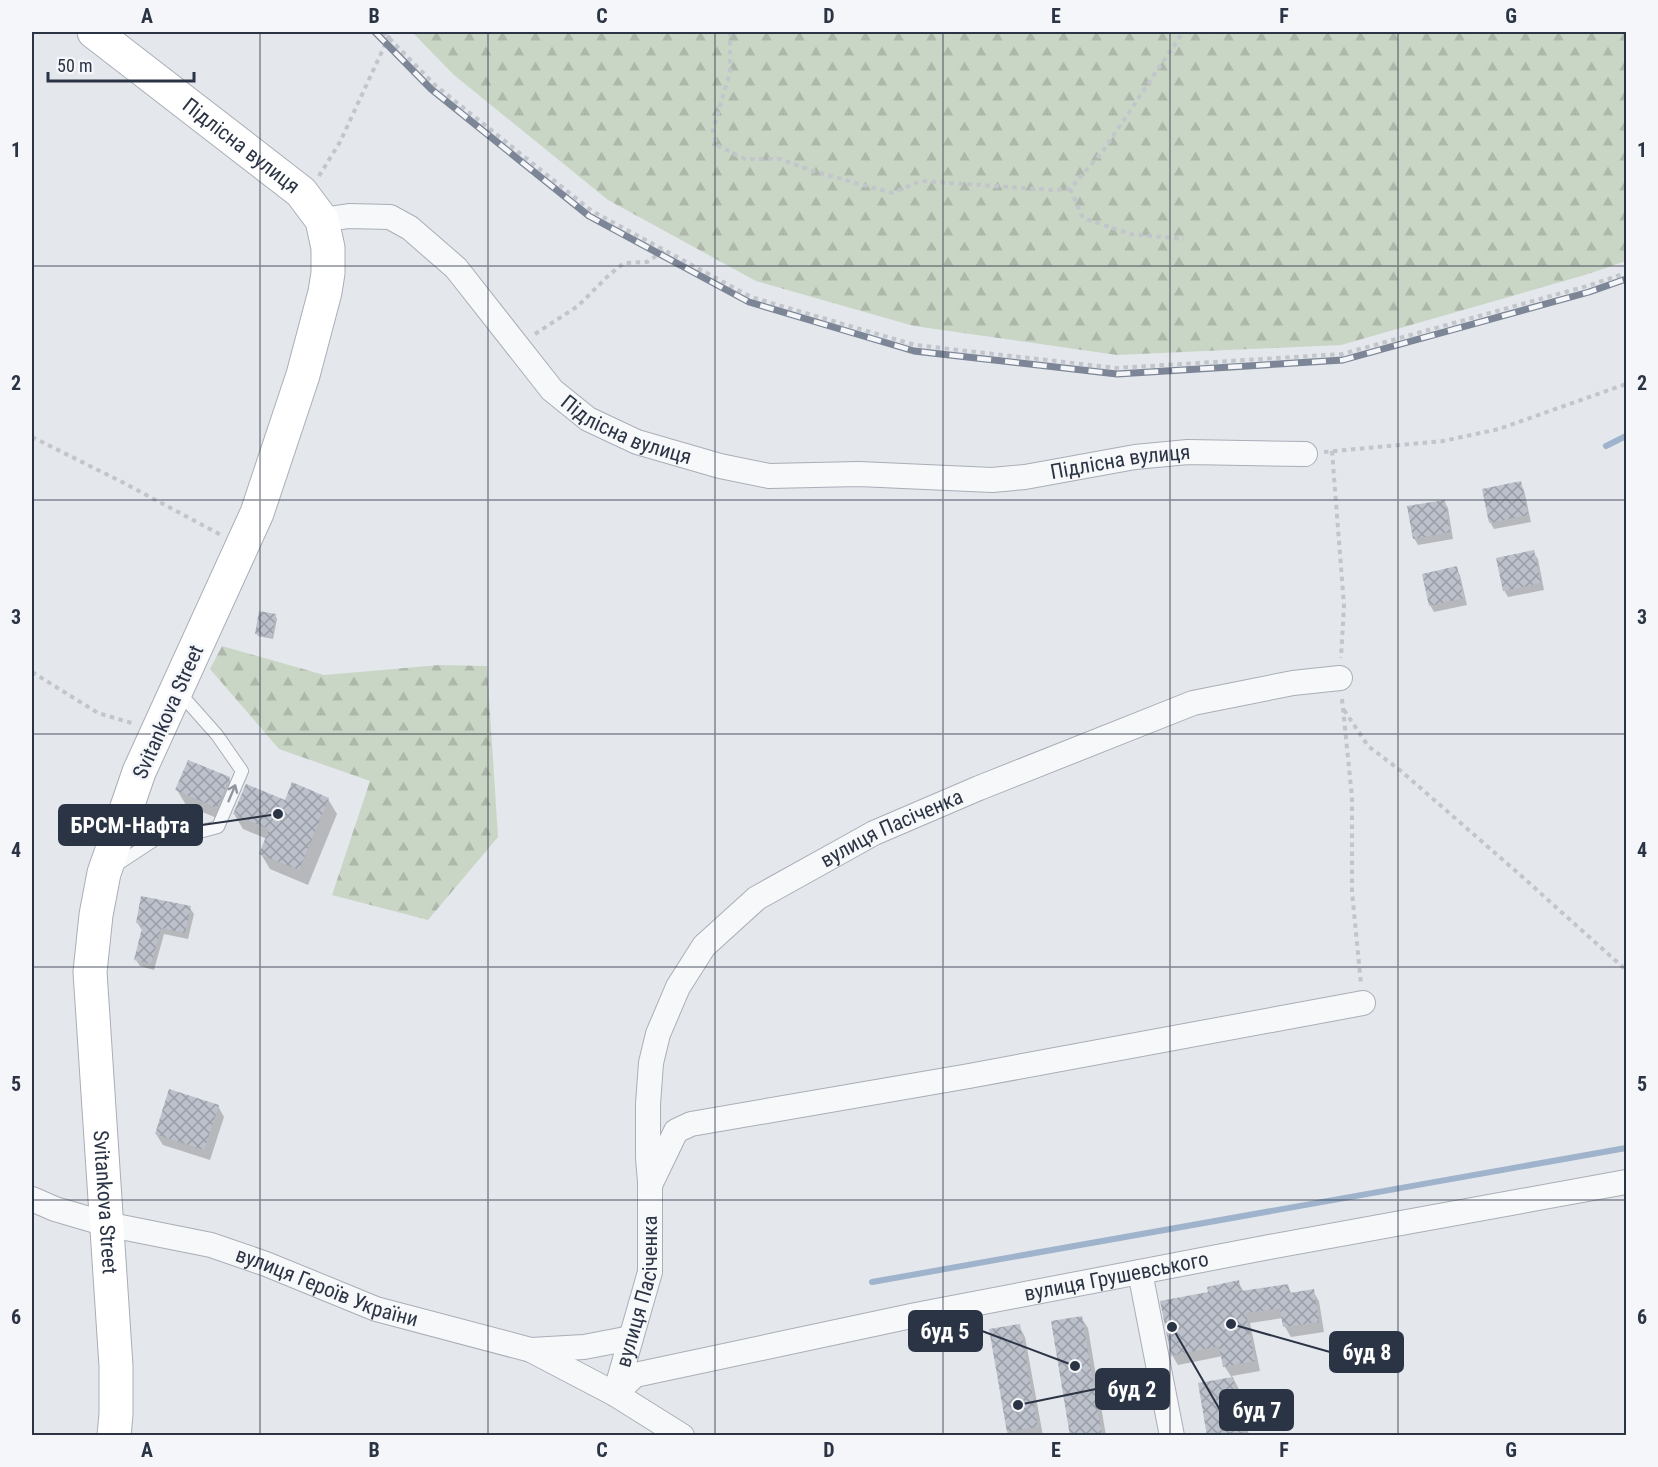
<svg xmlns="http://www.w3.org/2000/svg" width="1658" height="1467" font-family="'Roboto Condensed',sans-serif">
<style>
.forest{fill:url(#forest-firs)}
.shadow{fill:#0003}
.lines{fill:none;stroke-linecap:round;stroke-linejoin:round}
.stream{stroke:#9fb4cc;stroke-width:6}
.building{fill:url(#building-cross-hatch)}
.lane-casing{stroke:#a9aeb7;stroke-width:14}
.street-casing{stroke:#a9aeb7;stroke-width:26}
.secondary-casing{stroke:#a9aeb7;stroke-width:35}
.path{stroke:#c2c5cb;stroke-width:4;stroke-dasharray:4.5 4.5;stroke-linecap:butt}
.lane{stroke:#f7f8fa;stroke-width:12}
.street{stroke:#f7f8fa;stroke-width:24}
.secondary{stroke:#fff;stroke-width:33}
.rail-casing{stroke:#7d8696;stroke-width:7}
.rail{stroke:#f4f6f9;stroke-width:4.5;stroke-dasharray:14;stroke-linecap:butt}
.oneway{stroke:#9196a0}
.grid{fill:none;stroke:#2b3445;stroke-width:1.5;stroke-opacity:0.55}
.labels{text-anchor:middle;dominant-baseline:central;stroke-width:5;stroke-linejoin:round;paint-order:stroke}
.street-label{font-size:21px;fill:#2b3445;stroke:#f4f6f9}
.leader{fill:none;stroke:#2b3445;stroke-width:2}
.callout-dot{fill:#2b3445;stroke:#f4f6f9;stroke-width:2}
.callout{fill:#2b3445;stroke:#2b3445;stroke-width:2}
.callout-label{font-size:22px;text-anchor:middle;font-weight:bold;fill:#fff}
.neatline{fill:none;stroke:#2b3445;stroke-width:2}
.grid-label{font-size:20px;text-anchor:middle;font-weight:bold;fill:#2b3445}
</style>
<defs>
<pattern id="forest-firs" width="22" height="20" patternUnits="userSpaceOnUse" patternTransform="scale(1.5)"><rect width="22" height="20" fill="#c9d6c5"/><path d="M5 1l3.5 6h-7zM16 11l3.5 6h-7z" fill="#adb8ab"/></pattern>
<pattern id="building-cross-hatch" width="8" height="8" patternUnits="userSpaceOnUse" patternTransform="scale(1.5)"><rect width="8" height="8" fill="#bbc0ca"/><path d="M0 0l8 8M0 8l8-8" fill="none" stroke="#989da6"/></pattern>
</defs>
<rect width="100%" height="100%" fill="#e4e7ec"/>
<g class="forest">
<path d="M412 32H1626V261L1585 275 1341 345 1117 355 914 326 756 281 608 200 454 75Z"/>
<path d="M222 646 324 675 440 665 487 666 498 837 428 920 332 895 370 781 279 749 210 669Z"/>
</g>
<g class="shadow">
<path d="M1520 483 1524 490 1531 522 1494 529 1490 522Z"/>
<path d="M1444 501 1448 508 1453 539 1418 545 1414 538Z"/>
<path d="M1533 552 1538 559 1544 590 1508 597 1504 590Z"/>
<path d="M1456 568 1460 575 1467 605 1434 612 1430 605Z"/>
<path d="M275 615 277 619 273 639 258 636 257 633Z"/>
<path d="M229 778 238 794 226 822 186 805 177 790Z"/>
<path d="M328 799 337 814 308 885 270 869 261 854 267 839 243 829 234 814 286 802Z"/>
<path d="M190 908 194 914 188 939 164 934 154 970 140 966 136 960 143 929H141L137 922Z"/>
<path d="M218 1106 224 1117 210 1160 163 1145 156 1134Z"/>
<path d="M1238 1282 1244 1292 1287 1285 1292 1294 1313 1291 1319 1301 1324 1332 1291 1337 1285 1327 1283 1318 1250 1323 1260 1371 1232 1376 1241 1393 1249 1436H1208L1232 1378 1225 1367 1223 1356 1178 1365 1172 1355 1210 1294Z"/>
<path d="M1081 1317 1088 1328 1106 1436H1072Z"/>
<path d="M1019 1326 1025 1337 1043 1436H1008L990 1330Z"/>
</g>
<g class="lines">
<g class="stream">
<path d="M1606 446 1626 436"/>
<path d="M872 1282 1626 1148"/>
</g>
</g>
<g class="building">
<path d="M1521 481 1528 515 1489 523 1482 489Z"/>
<path d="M1445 500 1450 532 1413 539 1407 506Z"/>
<path d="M1534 550 1541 583 1503 591 1496 558Z"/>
<path d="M1457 566 1464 598 1429 606 1422 574Z"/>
<path d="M259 611 276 614 272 637 255 634Z"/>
<path d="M188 760 230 777 217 808 175 790Z"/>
<path d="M292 782 329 798 299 870 259 854 269 829 233 814 246 784 285 800Z"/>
<path d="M141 896 191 906 185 933 161 928 151 964 134 960 143 924 136 923Z"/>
<path d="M169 1089 219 1105 204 1150 155 1134Z"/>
<path d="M1239 1280 1241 1291 1288 1284 1290 1293 1314 1289 1319 1322 1283 1327 1280 1308 1246 1313 1255 1361 1223 1367 1219 1346 1171 1356 1160 1301 1208 1292 1207 1287Z"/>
<path d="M1082 1316 1102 1436H1070L1051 1321Z"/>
<path d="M1020 1324 1038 1427 1007 1432 989 1329Z"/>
<path d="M1233 1377 1243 1436H1207L1198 1383Z"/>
</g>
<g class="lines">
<g class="lane-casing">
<path id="lane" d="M115 866 159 837 188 835 218 827 242 771 217 735 178 691"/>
</g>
<g class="street-casing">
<g id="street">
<path id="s1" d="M322 220 349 216 390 217 410 228 456 268 552 390 588 419 637 442 720 466 769 476 859 474 992 480 1025 477 1135 457 1188 452 1305 454"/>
<path id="s2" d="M650 1182 648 1158V1104L651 1063 658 1034 678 987 704 946 757 898 874 833 979 788 1193 703 1293 683 1340 678"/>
<path id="s3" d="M32 1199 55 1209 106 1224 211 1245 266 1264 376 1309 531 1350 615 1394 682 1436"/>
<path d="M1140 1272 1172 1436"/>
<path d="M531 1350 584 1347 631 1338"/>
<path id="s4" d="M615 1394 635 1375 916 1315 1264 1248 1626 1182"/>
<path id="s5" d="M615 1394 650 1272V1185L676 1131 691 1124 969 1076 1363 1003"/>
</g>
</g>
<g class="secondary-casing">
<g id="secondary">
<path id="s6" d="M94 32 301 192 322 220 328 248V273L325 292 303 375 257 513 139 772 127 807 104 873 96 915 90 972 116 1366V1414L114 1436"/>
</g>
</g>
<g class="path">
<path d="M383 32 435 85 592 211 751 297 915 345 1117 368 1342 354 1587 286 1626 273"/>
<path d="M730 32V72L713 130 716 145 745 159H780L813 171 892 193 921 181 1053 190 1070 189 1103 151 1183 32"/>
<path d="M319 176 340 142 391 32"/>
<path d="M1070 189 1083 218 1130 234 1184 239"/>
<path d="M535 334 578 306 609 275 624 263 647 262 665 250"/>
<path d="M32 437 122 482 221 535"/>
<path d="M1332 451 1344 606 1341 658"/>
<path d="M1324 452 1443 441 1499 429 1626 384"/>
<path d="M32 672 98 713 135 724"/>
<path d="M1342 699 1352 797V892L1361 984"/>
<path d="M1344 710 1368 746 1401 771 1518 873 1626 970"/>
</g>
<use href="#lane" class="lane"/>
<use href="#street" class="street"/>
<use href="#secondary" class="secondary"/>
<g class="rail-casing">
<path id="rail" d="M375 32 431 89 589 216 749 302 914 351 1117 374 1343 360 1589 292 1626 279"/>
</g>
<use href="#rail" class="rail"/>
</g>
<defs><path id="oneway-shaft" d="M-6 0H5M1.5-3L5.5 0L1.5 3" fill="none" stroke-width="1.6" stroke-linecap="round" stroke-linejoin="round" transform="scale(1.5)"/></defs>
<use class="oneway" href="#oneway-shaft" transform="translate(232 793) rotate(-67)"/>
<path class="grid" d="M260 32V1436M488 32V1436M715 32V1436M943 32V1436M1170 32V1436M1398 32V1436M32 266H1626M32 500H1626M32 734H1626M32 967H1626M32 1200H1626"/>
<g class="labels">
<g class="street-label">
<text stroke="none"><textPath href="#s6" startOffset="186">Підлісна вулиця</textPath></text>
<text stroke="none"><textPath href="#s1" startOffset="393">Підлісна вулиця</textPath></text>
<text stroke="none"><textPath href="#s1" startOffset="897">Підлісна вулиця</textPath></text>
<text transform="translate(168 712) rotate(-66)">Svitankova Street</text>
<text stroke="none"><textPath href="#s2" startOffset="472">вулиця Пасіченка</textPath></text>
<text stroke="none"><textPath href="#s6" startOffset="1323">Svitankova Street</textPath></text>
<text stroke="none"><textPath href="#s4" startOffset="519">вулиця Грушевського</textPath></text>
<text stroke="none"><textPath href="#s3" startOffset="309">вулиця Героїв України</textPath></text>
<text stroke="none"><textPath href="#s5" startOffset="106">вулиця Пасіченка</textPath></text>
</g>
</g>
<path class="leader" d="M278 814L202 825M1075 1366L982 1331M1231 1324L1330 1352M1018 1405L1096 1389M1172 1327L1220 1410"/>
<g class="callout-dot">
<circle cx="278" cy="814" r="6"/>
<circle cx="1075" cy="1366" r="6"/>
<circle cx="1231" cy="1324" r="6"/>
<circle cx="1018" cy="1405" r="6"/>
<circle cx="1172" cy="1327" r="6"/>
</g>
<g class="callout">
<rect x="59" y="805" width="143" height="40" rx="6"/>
<rect x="909" y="1311" width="73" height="40" rx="6"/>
<rect x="1330" y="1332" width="73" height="40" rx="6"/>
<rect x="1096" y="1369" width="73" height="40" rx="6"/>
<rect x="1220" y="1390" width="73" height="40" rx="6"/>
</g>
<g class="callout-label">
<text x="130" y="833">БРСМ-Нафта</text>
<text x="945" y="1339">буд 5</text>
<text x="1367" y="1360">буд 8</text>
<text x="1132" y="1397">буд 2</text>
<text x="1257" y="1418">буд 7</text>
</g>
<rect width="1658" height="1467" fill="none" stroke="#f4f6f9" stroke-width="66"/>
<path d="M48 72v9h146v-9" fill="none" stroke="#2b3445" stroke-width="3"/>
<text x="57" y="72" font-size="18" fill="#2b3445" stroke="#f4f6f9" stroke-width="4.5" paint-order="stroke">50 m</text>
<rect x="33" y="33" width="1592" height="1401" class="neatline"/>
<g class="grid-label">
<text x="147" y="23">A</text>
<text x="374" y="23">B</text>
<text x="602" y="23">C</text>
<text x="829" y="23">D</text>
<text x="1056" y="23">E</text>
<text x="1284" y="23">F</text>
<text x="1511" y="23">G</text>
<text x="16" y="157">1</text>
<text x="1642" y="157">1</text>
<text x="16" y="390">2</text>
<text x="1642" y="390">2</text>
<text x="16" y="624">3</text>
<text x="1642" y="624">3</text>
<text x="16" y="857">4</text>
<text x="1642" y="857">4</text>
<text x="16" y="1091">5</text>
<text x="1642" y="1091">5</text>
<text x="16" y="1324">6</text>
<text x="1642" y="1324">6</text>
<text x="147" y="1457">A</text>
<text x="374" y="1457">B</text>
<text x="602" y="1457">C</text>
<text x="829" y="1457">D</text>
<text x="1056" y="1457">E</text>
<text x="1284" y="1457">F</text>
<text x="1511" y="1457">G</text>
</g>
</svg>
